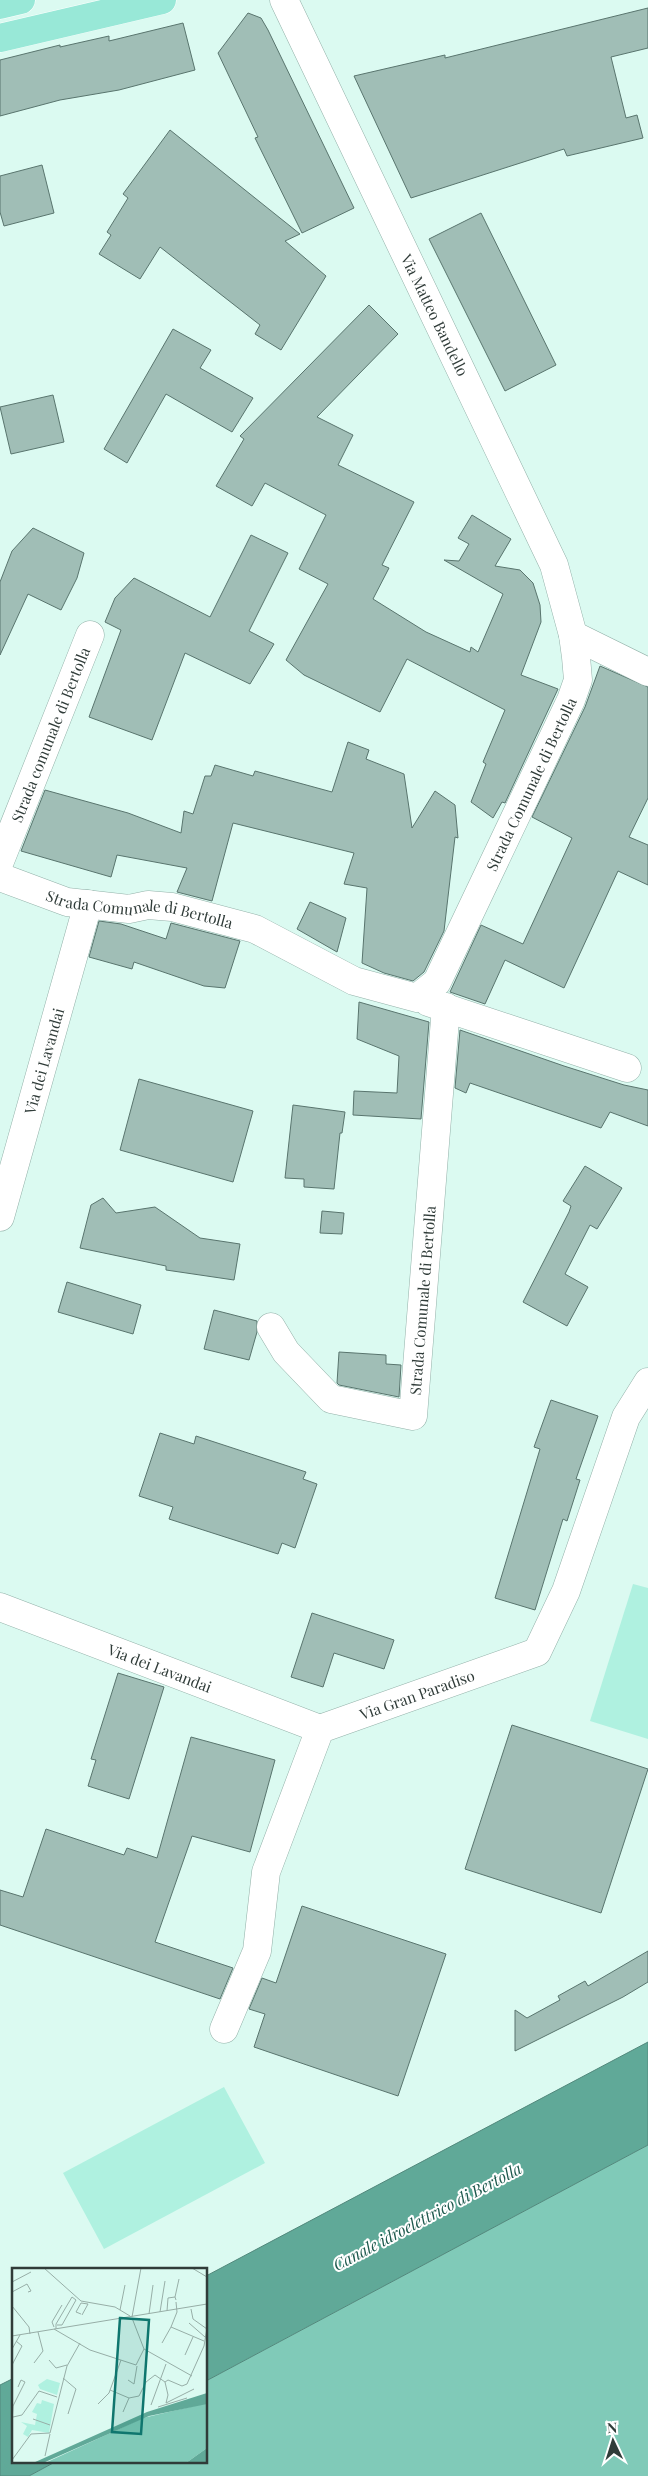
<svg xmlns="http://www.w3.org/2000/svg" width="648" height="2476" font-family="'Playfair Display',serif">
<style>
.green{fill:#aff1e0}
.forest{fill:#80cab8}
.water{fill:#60a998;stroke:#52887c}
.building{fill:#a0beb6;stroke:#59756e}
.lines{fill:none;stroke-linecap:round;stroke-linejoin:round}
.minor-casing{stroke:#93b1a9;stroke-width:29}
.major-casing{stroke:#fff;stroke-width:29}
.minor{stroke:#fff;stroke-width:28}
.major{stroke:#98e8d7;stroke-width:28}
.labels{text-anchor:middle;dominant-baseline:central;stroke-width:4;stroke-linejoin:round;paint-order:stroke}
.street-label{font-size:15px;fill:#303c39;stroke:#fff}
.water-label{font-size:16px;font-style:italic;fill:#1d594d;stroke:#fff}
.inset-road{fill:none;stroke:#97aea7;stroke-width:1}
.view{fill:#0f766e;fill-opacity:0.15;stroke:#0f766e;stroke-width:2.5}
.inset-edge{fill:none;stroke:#303c39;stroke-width:2.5}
</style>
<rect width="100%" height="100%" fill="#dbfaf1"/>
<g class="green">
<path d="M633 1584 648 1588V1739L590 1721Z"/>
<path d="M224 2087 265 2163 104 2249 63 2173Z"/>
</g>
<path class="forest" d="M648 2145V2476H29L55 2462H206V2381Z"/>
<g class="water">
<path d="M648 2042V2145L206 2381V2276Z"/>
<path d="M14 2378V2462H55L29 2476H0V2385Z"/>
</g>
<g class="building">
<path d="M648 8V48L611 57 626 118 637 115 643 138 567 156 564 149 411 198 354 76 445 55V58Z"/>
<path d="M248 13 261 18 268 30 354 208 302 233 255 138 258 137 218 53Z"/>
<path d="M183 23 195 70 119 90 60 100 0 116V60L60 45V47L109 36V41Z"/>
<path d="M170 130 300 234 285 241 326 276 281 350 255 334 260 325 160 247 140 279 99 254 111 235 107 232 128 198 123 194Z"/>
<path d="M42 165 54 213 4 226 0 212V176Z"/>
<path d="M481 213 556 365 505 391 429 239Z"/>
<path d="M369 305 398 334 317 417 353 435 338 465 414 502 382 565 389 568 373 599 426 632 470 652 471 647 478 652 503 594 444 560 459 561 469 544 458 538 472 515 511 539 495 566 520 570 533 583 540 605 541 622 521 675 558 689 505 803 502 802 493 818 471 802 486 764 483 762 505 710 407 659 380 712 304 675 286 660 328 584 299 569 326 515 265 483 252 506 216 486 244 439 240 436Z"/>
<path d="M173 329 211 350 200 368 253 398 232 432 166 394 127 463 104 449Z"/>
<path d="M53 395 64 442 11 454 0 407Z"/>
<path d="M33 528 84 553 77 578 61 610 28 594 0 655V582L12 551Z"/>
<path d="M251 535 288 553 249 631 274 644 250 684 185 653 152 740 89 717 121 630 105 622 115 598 134 578 210 617Z"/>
<path d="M600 666 648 687V798L629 837 648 845V885L618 871 564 988 505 960 485 1004 450 992 481 925 523 944 572 838 532 817 585 707Z"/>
<path d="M348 742 369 750 366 759 404 774 412 828 435 791 455 805 458 838 455 837 444 931 424 972 413 981 384 973 362 963 367 888 344 884 354 853 233 823 212 901 177 892 187 868 117 855 111 877 21 851 45 790 128 813 181 833 184 811 193 814 205 776H211L215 765 253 776 255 771 332 792Z"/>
<path d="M310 902 346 918 337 952 297 929Z"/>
<path d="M99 921 121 924 166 939 171 923 240 941 225 988 204 986 134 962 132 969 89 957Z"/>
<path d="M359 1002 429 1022 421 1119 353 1115 354 1091 397 1093 399 1056 357 1039Z"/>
<path d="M460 1030 564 1066 624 1085 648 1090V1126L610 1112 601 1128 470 1083 466 1093 455 1088Z"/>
<path d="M139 1079 253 1111 233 1182 120 1150Z"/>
<path d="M293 1105 345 1112 342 1133H340L334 1189 304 1187V1179L285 1178Z"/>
<path d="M585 1166 622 1188 597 1229 590 1225 565 1274 588 1287 567 1326 523 1302 569 1212 571 1206 563 1201Z"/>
<path d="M103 1198 116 1213 155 1207 200 1238 240 1244 234 1280 166 1270V1266L80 1248 91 1205Z"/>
<path d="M322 1211 344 1213 342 1234 320 1233Z"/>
<path d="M67 1282 141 1305 133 1334 58 1312Z"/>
<path d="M214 1310 257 1321V1332L249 1360 204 1349Z"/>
<path d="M339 1352 386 1355V1364L401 1365 399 1397 339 1385 337 1383Z"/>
<path d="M551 1400 598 1416 576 1479 580 1480 567 1521 563 1519 535 1610 495 1598 540 1449 534 1447Z"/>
<path d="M160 1433 194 1444 196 1436 306 1472 303 1479 317 1484 295 1548 282 1543 278 1554 169 1519 173 1507 139 1496Z"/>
<path d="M312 1613 394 1640 384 1669 334 1653 323 1687 291 1677Z"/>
<path d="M118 1673 164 1687 129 1799 88 1786 96 1760 91 1759Z"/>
<path d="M512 1725 648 1769 601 1913 465 1869Z"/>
<path d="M191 1737 275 1760 250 1852 192 1836 155 1942 233 1968 220 1999 0 1925V1890L23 1897 46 1829 124 1855 127 1848 157 1858Z"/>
<path d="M302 1906 446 1954 398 2096 254 2047 265 2014 249 2009 262 1978 276 1983Z"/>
<path d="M648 1951V1982L623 1997 515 2051V2010L527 2018 560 2000 558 1996 585 1981 588 1986Z"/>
</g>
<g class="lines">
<g class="minor-casing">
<g id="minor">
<path d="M573 635 648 672"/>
<path id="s1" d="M0 861 90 635"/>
<path id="s2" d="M0 877 67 902 129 909 148 905 172 907 255 929 354 981 417 998 437 982 571 700 578 680 576 657 573 635 554 565 284 0"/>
<path d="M428 1002 627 1068"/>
<path id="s3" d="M0 1217 88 904"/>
<path id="s4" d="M271 1327 286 1352 331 1399 413 1416 446 1007"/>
<path id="s5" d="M0 1607 320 1729"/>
<path id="s6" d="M224 2029 257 1951 266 1872 320 1729 537 1652 566 1591 626 1417 648 1382"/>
</g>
</g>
<g class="major-casing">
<g id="major">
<path d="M0 5 21 0"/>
<path d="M0 38 162 0"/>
</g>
</g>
<use href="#minor" class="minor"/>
<use href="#major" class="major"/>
</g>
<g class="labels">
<g class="street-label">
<text transform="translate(435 315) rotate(64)">Via Matteo Bandello</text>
<text stroke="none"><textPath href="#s1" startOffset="136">Strada comunale di Bertolla</textPath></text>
<text stroke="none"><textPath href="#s2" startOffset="685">Strada Comunale di Bertolla</textPath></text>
<text stroke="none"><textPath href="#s2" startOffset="145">Strada Comunale di Bertolla</textPath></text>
<text stroke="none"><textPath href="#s3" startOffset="162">Via dei Lavandai</textPath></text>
<text stroke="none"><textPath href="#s4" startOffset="294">Strada Comunale di Bertolla</textPath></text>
<text stroke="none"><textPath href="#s5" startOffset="171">Via dei Lavandai</textPath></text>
<text stroke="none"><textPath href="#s6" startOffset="420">Via Gran Paradiso</textPath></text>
</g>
<g class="water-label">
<text transform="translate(427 2216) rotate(-28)">Canale idroelettrico di Bertolla</text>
</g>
</g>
<g transform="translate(12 2268)">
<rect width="195" height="195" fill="#dbfaf1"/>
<path d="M35 111 48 115 45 127 28 121 26 117ZM30 132 42 136 37 165 20 162 16 169 11 166 15 158 9 154 23 157 25 146 20 144 25 135 29 136Z" fill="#aff1e0"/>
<path d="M195 135V180L174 195H33L131 150Z" fill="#80cab8"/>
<path d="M195 125V136L137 148 31 195H21L135 144ZM195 180V195H174Z" fill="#60a998"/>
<path class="inset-road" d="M32 0 69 33 103 39 118 48M180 0 195 9M0 14 19 4M0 24 15 16 19 23 16 24M163 29 167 11M0 38 17 59 18 66M179 41 181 51 195 61M108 42 113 17M155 43 156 30 163 29 164 32M148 44 153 13M69 46 64 44 69 35 76 36 70 47M137 46 141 17M120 49 129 0M120 50 132 81M177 55 193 69M42 59 40 54 50 37M159 59 165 44 164 34M42 61 78 82 124 97 132 81M44 61V56L60 29 64 32 50 57H45M0 68 195 36M150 75 159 59 192 73M0 81 8 67M132 81 180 108M173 87 181 69M37 92 44 100 55 97M22 95 31 83 26 64M0 97 10 78 4 73M51 110 64 121 56 146M116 112 122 116 125 98M153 114 156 112 170 118 175 116 192 78 195 60M98 122 117 130M86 136 97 125 109 92M139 137 154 96M1 138 13 114 9 112 6 119M146 139 175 130M111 144 117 130 127 128 134 114 143 107 153 114 156 127 154 135 182 121M1 149 10 147 27 123 45 129M21 151 38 157M0 155 1 138M33 188 38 166M0 192 19 166 38 165 55 98 68 75"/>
<path class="view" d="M108 50 137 52 129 166 100 164Z"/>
<rect width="195" height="195" class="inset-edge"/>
</g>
<g transform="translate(613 2441) rotate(356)" stroke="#ffffff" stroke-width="4" paint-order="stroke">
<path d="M0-4L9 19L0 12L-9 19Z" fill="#303c39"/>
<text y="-8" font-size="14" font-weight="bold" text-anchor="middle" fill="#303c39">N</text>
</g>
</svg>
